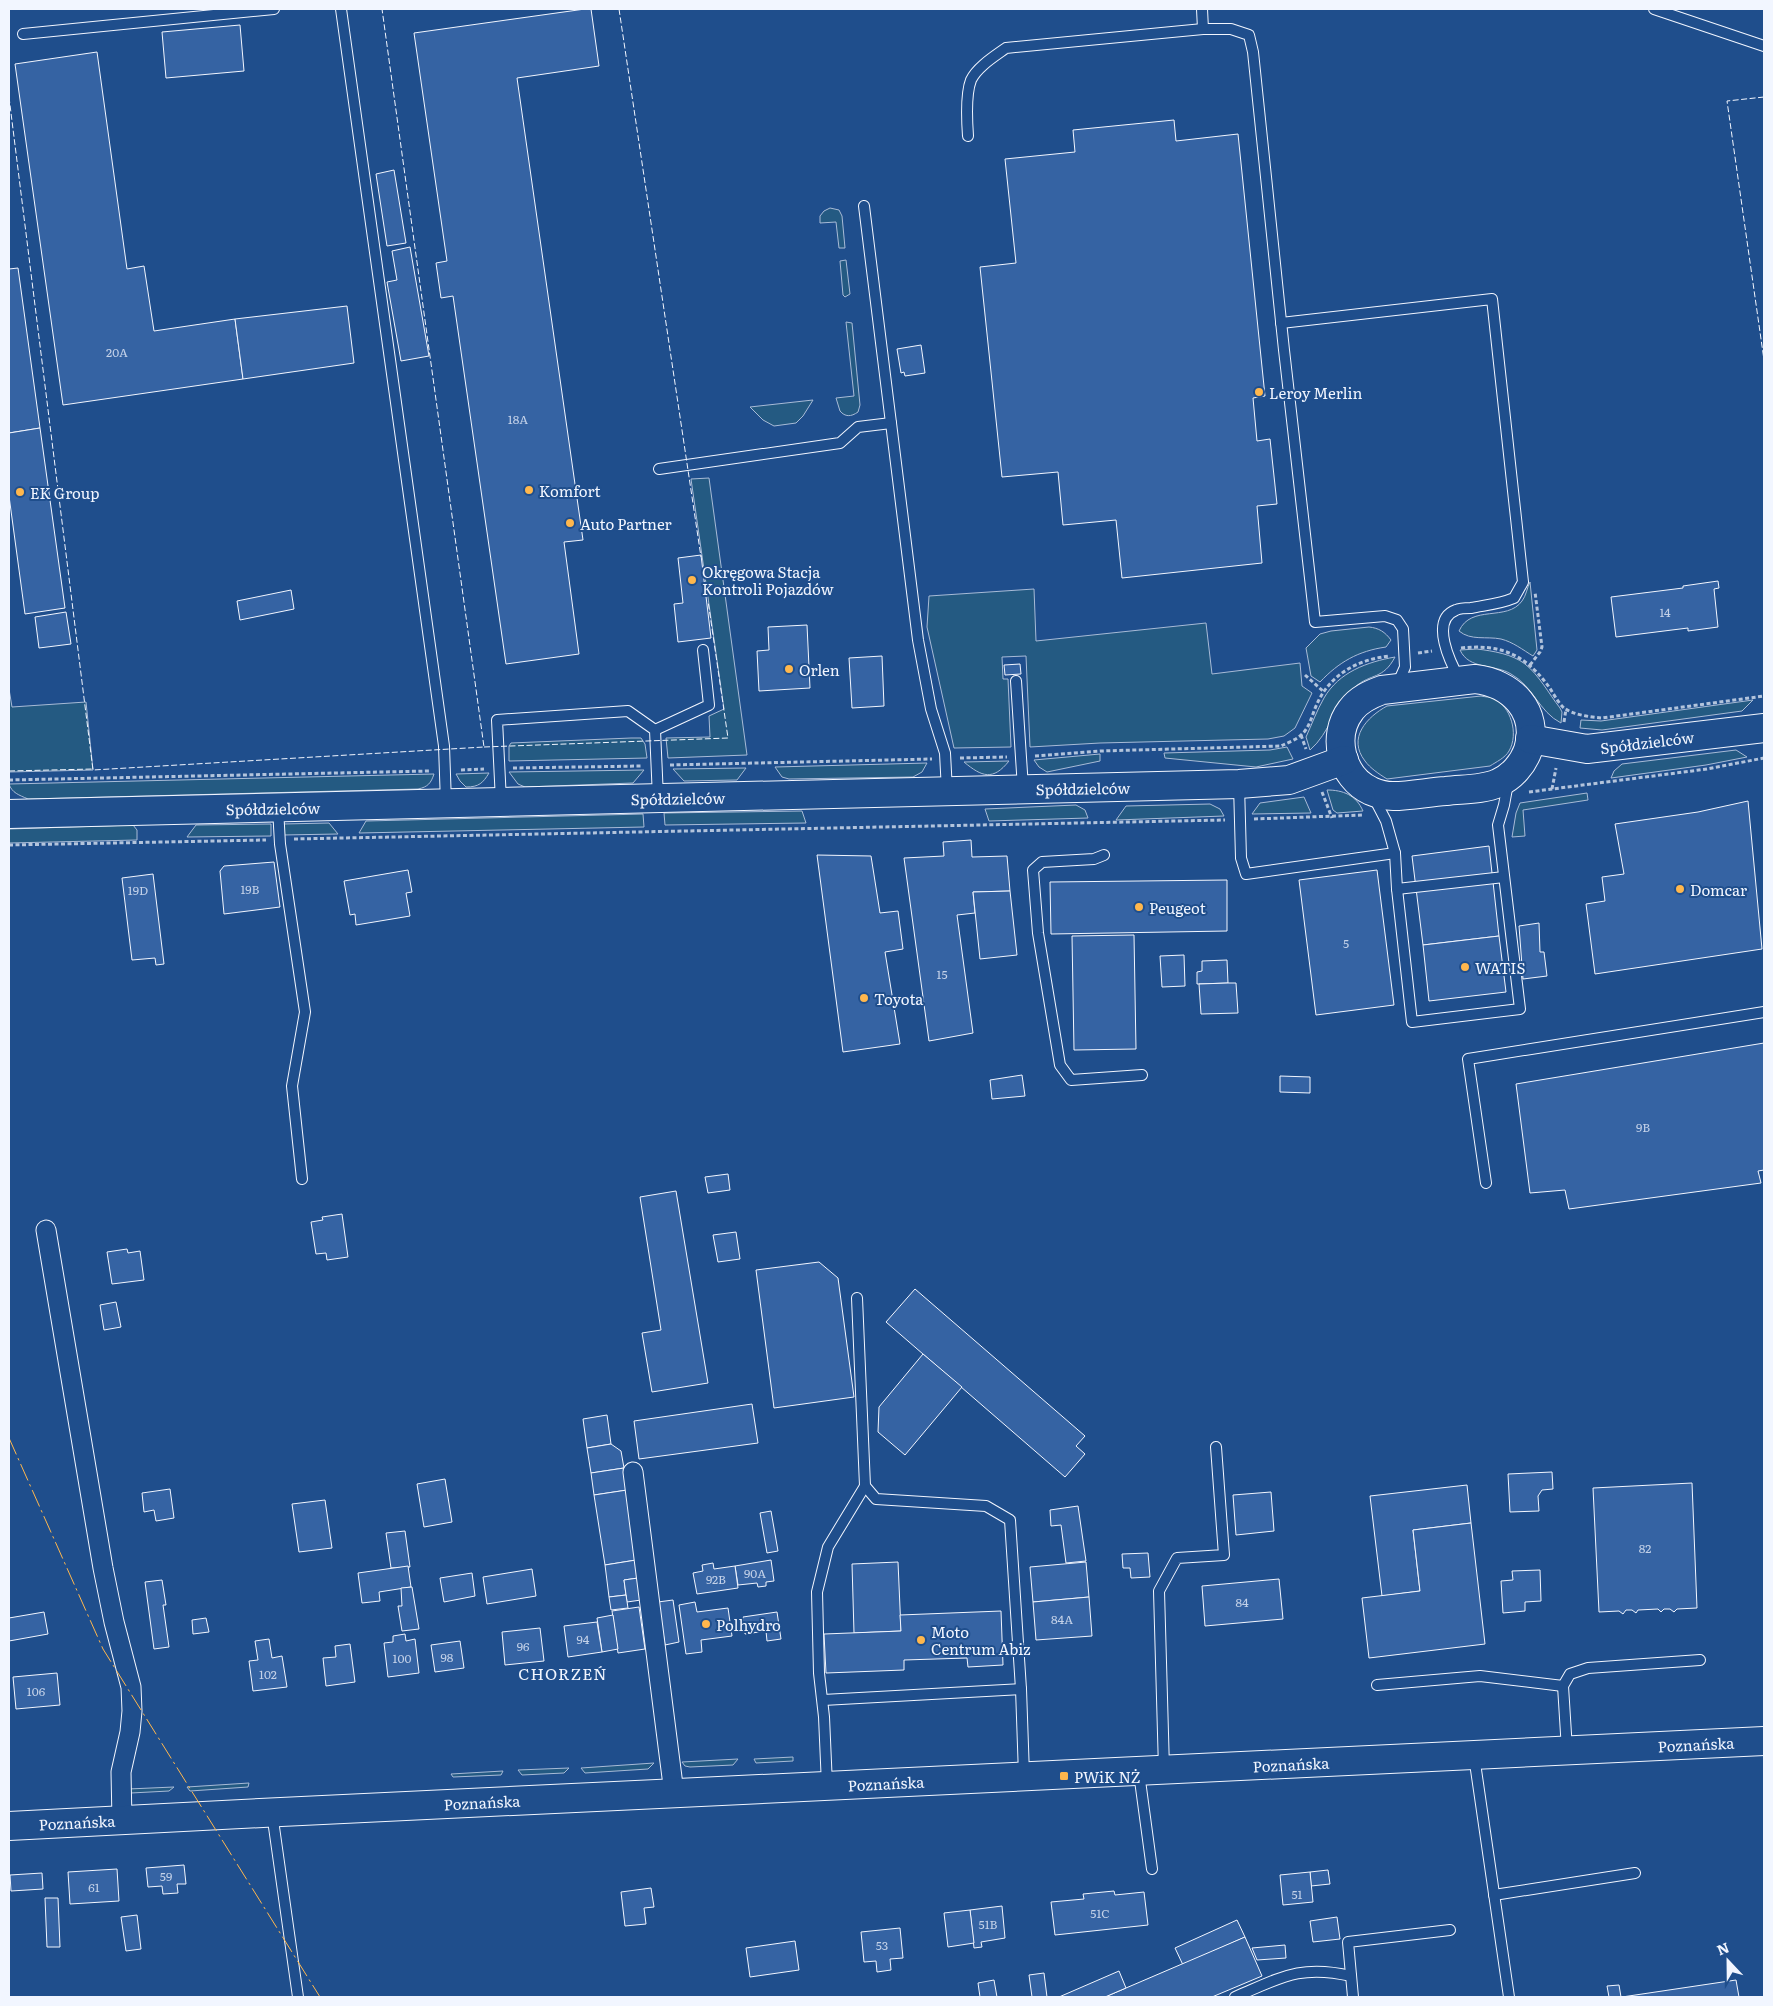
<svg xmlns="http://www.w3.org/2000/svg" width="1773" height="2006" font-family="Literata,serif">
<style>
.green{fill:#245a82;stroke:#a8bbd7}
.building{fill:#3563a3;stroke:#f2f6ff}
.lines{fill:none;stroke-linecap:round;stroke-linejoin:round}
.lane-casing{stroke:#f2f6ff;stroke-width:12}
.street-casing{stroke:#f2f6ff;stroke-width:21}
.secondary-casing{stroke:#f2f6ff;stroke-width:30}
.primary-casing{stroke:#f2f6ff;stroke-width:30}
.path{stroke:#b3c4dc;stroke-width:3;stroke-dasharray:4 2.5;stroke-linecap:butt}
.lane{stroke:#1f4e8c;stroke-width:10}
.street{stroke:#1f4e8c;stroke-width:19}
.secondary{stroke:#1f4e8c;stroke-width:28}
.primary{stroke:#1f4e8c;stroke-width:28}
.fence{stroke:#f2f6ff;stroke-width:1;stroke-dasharray:6 2.5;stroke-linecap:butt}
.power{stroke:#ffb74d;stroke-width:1;stroke-dasharray:18 4 2.5 4;stroke-linecap:butt}
.poi-dot{fill:#ffb74d;stroke:#1f4e8c;stroke-width:2}
.labels{text-anchor:middle;dominant-baseline:central;stroke-width:4;stroke-linejoin:round;paint-order:stroke}
.number-label{font-size:12px;fill:#c3d1e8}
.poi-label{font-size:15px;fill:#f2f6ff;stroke:#1f4e8c;text-anchor:start}
.street-label{font-size:15px;fill:#f2f6ff;stroke:#1f4e8c}
.neighbourhood-label{font-size:16px;letter-spacing:1px;fill:#f2f6ff;stroke:#1f4e8c}
</style>
<rect width="100%" height="100%" fill="#1f4e8c"/>
<g class="green">
<path d="M830 208 839 210 842 216 845 248H839L836 222 820 223V216L824 211Z"/>
<path d="M846 260 850 294 845 297 843 295 840 261Z"/>
<path d="M846 322 852 323 860 405 858 412C851 417 845 417 840 411L836 398 854 396Z"/>
<path d="M813 400 803 416 796 423 774 426 763 420 750 407Z"/>
<path d="M709 478 747 755 668 758 666 738 710 737 709 716 724 709 691 479Z"/>
<path d="M1530 582 1537 650 1533 656C1523 650 1513 642 1501 639 1486 636 1471 641 1459 631 1471 604 1507 622 1522 601 1526 596 1527 588 1530 582Z"/>
<path d="M1034 589 1036 641 1206 623 1212 674 1300 663 1302 686 1312 693 1295 728 1284 736 1268 739 1100 743 1030 747 1026 656 1002 657 1003 679H1008L1011 747 954 748 927 627 929 596Z"/>
<path d="M1369 627C1379 628 1385 632 1391 640L1386 647C1358 651 1339 662 1320 682L1311 676 1306 648 1320 634 1331 631Z"/>
<path d="M1477 649C1493 651 1512 654 1525 664 1539 675 1549 694 1560 708L1562 712 1561 723C1539 712 1533 686 1511 674 1495 664 1469 670 1460 650Z"/>
<path d="M1395 657C1383 680 1371 673 1355 687 1335 704 1330 733 1310 750L1306 737C1312 724 1317 710 1324 698 1339 672 1367 662 1395 657Z"/>
<path d="M9 689 12 707 86 702 93 770 9 772Z"/>
<path d="M1481 696C1485 697 1490 697 1493 698 1511 706 1519 734 1509 751 1505 758 1496 762 1490 766L1387 779C1379 774 1370 768 1365 761 1347 738 1367 717 1387 706Z"/>
<path d="M1753 700 1742 711 1602 730 1580 728 1581 720 1601 721Z"/>
<path d="M631 738H641L645 744 647 758 509 761V746L511 743Z"/>
<path d="M1287 747 1293 759 1256 767 1165 758 1164 753 1270 750Z"/>
<path d="M1736 750 1747 757 1706 765 1611 778 1614 771 1622 764Z"/>
<path d="M1100 754V761L1047 772 1039 767 1034 760Z"/>
<path d="M1009 761C993 781 982 777 964 762Z"/>
<path d="M927 763 922 772 913 777 789 779 782 777 775 767Z"/>
<path d="M746 768 737 780 684 781 673 769Z"/>
<path d="M644 770 633 783 525 787 518 784 509 772Z"/>
<path d="M489 773C483 783 479 787 466 787L460 781 456 774Z"/>
<path d="M434 774C431 783 428 787 418 789L28 799C19 795 12 793 9 784Z"/>
<path d="M1327 790C1343 790 1356 795 1363 811L1337 813 1333 810Z"/>
<path d="M1587 793 1588 800 1523 810 1525 836 1512 837 1516 813 1520 803Z"/>
<path d="M1304 797 1311 813 1252 814 1260 803Z"/>
<path d="M1210 804 1220 809 1224 816 1116 820 1126 806Z"/>
<path d="M1076 805 1085 810 1088 818 989 821 985 809Z"/>
<path d="M802 811 806 823 665 825 664 813Z"/>
<path d="M643 814 644 827 359 833 366 821Z"/>
<path d="M329 823 338 834 283 835V824Z"/>
<path d="M271 824V836L187 837 196 825Z"/>
<path d="M133 825 137 830V840L9 843V829Z"/>
<path d="M793 1757V1761L756 1763 754 1759Z"/>
<path d="M738 1759 733 1765 690 1767 685 1766 682 1762Z"/>
<path d="M654 1763 648 1769 585 1773 581 1768Z"/>
<path d="M569 1768 564 1773 522 1775 518 1770Z"/>
<path d="M503 1771 501 1775 453 1777 451 1774Z"/>
<path d="M249 1783 248 1787 190 1791 187 1787Z"/>
<path d="M174 1787 169 1791 131 1793 128 1789Z"/>
</g>
<g class="building">
<path d="M585 9H591L599 66 517 78 583 540 564 542 579 654 506 664 453 296 441 298 436 263 447 261 414 33Z"/>
<path d="M240 25 244 71 166 78 162 32Z"/>
<path d="M97 52 127 269 144 266 154 331 235 319 243 379 63 405 15 64Z"/>
<path d="M1174 120 1176 141 1238 134 1265 396 1253 398 1257 441 1270 439 1277 504 1257 506 1262 563 1122 578 1116 520 1063 525 1058 472 1002 477 980 267 1016 263 1005 159 1075 152 1073 130Z"/>
<path d="M394 170 406 243 387 246 376 174Z"/>
<path d="M410 247 429 356 401 361 387 282 397 280 392 251Z"/>
<path d="M18 268 40 428 9 433V269Z"/>
<path d="M347 306 354 363 243 379 235 319Z"/>
<path d="M921 345 925 373 905 376 904 372 901 373 897 349Z"/>
<path d="M40 428 65 608 25 614 9 496V433Z"/>
<path d="M701 555 711 638 678 642 674 604 683 603 678 558Z"/>
<path d="M1718 581 1719 588 1714 589 1718 627 1688 631V628L1616 637 1611 597 1683 588V586Z"/>
<path d="M291 590 294 609 240 620 237 601Z"/>
<path d="M66 612 71 644 39 648 35 617Z"/>
<path d="M807 625 810 688 759 691 757 651 769 650 768 627Z"/>
<path d="M882 656 884 706 852 708 849 658Z"/>
<path d="M1020 664 1021 674 1005 675 1004 665Z"/>
<path d="M1748 801 1762 949 1595 974 1586 904 1605 901 1602 877 1624 874 1615 824 1698 812Z"/>
<path d="M971 840 972 857 1007 856 1010 891 973 892 975 913 957 915 973 1033 929 1041 904 858 944 856 943 842Z"/>
<path d="M1489 846 1499 936 1423 945 1412 856Z"/>
<path d="M817 855 871 856 880 913 898 911 903 949 885 952 900 1044 843 1052Z"/>
<path d="M274 862 280 907 224 914 220 871 224 866Z"/>
<path d="M408 870 412 892 406 893 410 916 356 925 355 914 350 915 344 881Z"/>
<path d="M1377 870 1394 1005 1316 1015 1299 880Z"/>
<path d="M153 874 164 964 156 965 155 958 132 960 122 878Z"/>
<path d="M1227 880V931L1051 934 1050 882Z"/>
<path d="M1010 891 1017 955 980 959 973 892Z"/>
<path d="M1539 923 1540 952H1544L1547 976 1523 979 1519 926Z"/>
<path d="M1134 935 1136 1049 1074 1050 1072 936Z"/>
<path d="M1499 936 1506 992 1429 1001 1423 945Z"/>
<path d="M1184 955 1185 986 1162 987 1160 956Z"/>
<path d="M1227 960 1228 983 1197 984V972L1202 971V961Z"/>
<path d="M1228 983H1236L1238 1013 1201 1014 1199 984Z"/>
<path d="M1764 1043V1170L1758 1171 1761 1183 1569 1209 1565 1190 1530 1193 1516 1084Z"/>
<path d="M1022 1075 1025 1096 992 1099 990 1080Z"/>
<path d="M1280 1076 1310 1077V1093L1280 1092Z"/>
<path d="M728 1174 730 1190 708 1193 705 1177Z"/>
<path d="M676 1191 708 1383 652 1392 642 1333 661 1330 640 1197Z"/>
<path d="M342 1214 348 1257 327 1260 326 1253 316 1254 311 1222 323 1220 322 1217Z"/>
<path d="M736 1232 740 1259 718 1262 713 1235Z"/>
<path d="M127 1249 128 1253 140 1251 144 1280 112 1284 107 1252Z"/>
<path d="M819 1262 838 1278 854 1397 774 1408 756 1270Z"/>
<path d="M915 1289 1085 1436 1076 1446 1085 1454 1065 1477 886 1322Z"/>
<path d="M116 1302 121 1327 104 1330 100 1305Z"/>
<path d="M923 1354 962 1387 905 1455 878 1432 879 1407Z"/>
<path d="M752 1404 758 1443 639 1459 634 1421Z"/>
<path d="M607 1415 611 1444 587 1448 583 1419Z"/>
<path d="M611 1444 621 1451 624 1468 591 1473 587 1448Z"/>
<path d="M624 1468 627 1490 594 1495 591 1473Z"/>
<path d="M1552 1472 1553 1489 1542 1490 1538 1496 1539 1511 1510 1512 1508 1474Z"/>
<path d="M445 1479 452 1522 424 1527 417 1484Z"/>
<path d="M1692 1483 1697 1608 1677 1609 1674 1612 1670 1609H1664L1661 1612 1658 1609 1638 1610 1636 1613 1632 1610H1626L1623 1614 1619 1611 1599 1612 1593 1488Z"/>
<path d="M1467 1485 1471 1523 1413 1530 1420 1591 1382 1596 1370 1496Z"/>
<path d="M170 1489 174 1518 156 1521 154 1510 144 1512 142 1493Z"/>
<path d="M627 1490 636 1560 605 1565 594 1495Z"/>
<path d="M1271 1492 1274 1531 1236 1535 1233 1495Z"/>
<path d="M325 1500 332 1548 299 1552 292 1504Z"/>
<path d="M1078 1506 1086 1561 1066 1563 1061 1525 1051 1526 1050 1510Z"/>
<path d="M771 1511 778 1551 767 1553 760 1513Z"/>
<path d="M1471 1523 1485 1644 1369 1658 1362 1598 1420 1591 1413 1530Z"/>
<path d="M405 1531 410 1567 391 1568 386 1533Z"/>
<path d="M1148 1553 1150 1577 1131 1578 1130 1568H1123L1122 1554Z"/>
<path d="M636 1560 638 1578 624 1580 626 1595 609 1597 605 1565Z"/>
<path d="M771 1560 774 1581 766 1582V1586L758 1587 757 1583 738 1585 735 1566Z"/>
<path d="M898 1562 901 1631 854 1633 852 1564Z"/>
<path d="M1086 1562 1089 1597 1033 1602 1030 1567Z"/>
<path d="M713 1563 714 1569 735 1566 738 1588 697 1594 693 1573 703 1571 702 1565Z"/>
<path d="M408 1566 411 1587 379 1592 380 1601 362 1603 358 1573Z"/>
<path d="M532 1569 536 1596 487 1604 483 1577Z"/>
<path d="M1540 1570 1541 1601 1525 1602V1611L1503 1613 1501 1581 1513 1580 1512 1571Z"/>
<path d="M472 1573 475 1596 444 1602 440 1578Z"/>
<path d="M638 1578 641 1600 627 1602 624 1580Z"/>
<path d="M1279 1579 1283 1619 1205 1626 1202 1586Z"/>
<path d="M162 1580 166 1605H163L169 1647 154 1649 145 1582Z"/>
<path d="M412 1587 419 1629 402 1631 398 1606H402L401 1588Z"/>
<path d="M626 1595 628 1608 611 1610 609 1597Z"/>
<path d="M1089 1597 1092 1636 1036 1640 1033 1602Z"/>
<path d="M673 1600 679 1642 665 1645 658 1602Z"/>
<path d="M695 1602 697 1612 728 1608 732 1636 701 1640 702 1652 686 1654 679 1605Z"/>
<path d="M639 1607 645 1649 618 1653 612 1611Z"/>
<path d="M1001 1611 1003 1665 968 1667 967 1658 904 1660V1670L826 1673 824 1634 901 1631 900 1615Z"/>
<path d="M44 1612 48 1634 9 1641V1618Z"/>
<path d="M777 1612 781 1639 767 1641 766 1631 745 1634 743 1617Z"/>
<path d="M613 1615 618 1649 602 1652 597 1618Z"/>
<path d="M206 1618 209 1632 193 1634 192 1620Z"/>
<path d="M597 1622 602 1652 568 1657 564 1626Z"/>
<path d="M540 1628 544 1661 505 1665 502 1632Z"/>
<path d="M405 1634 406 1641 415 1639 419 1673 388 1677 384 1643 393 1642V1636Z"/>
<path d="M269 1639 272 1658 282 1656 287 1687 253 1691 249 1661 258 1660 255 1641Z"/>
<path d="M460 1641 464 1668 435 1672 431 1645Z"/>
<path d="M350 1644 355 1682 326 1686 323 1658 336 1657 335 1646Z"/>
<path d="M57 1673 60 1705 16 1709 13 1677Z"/>
<path d="M184 1865 186 1884H177L178 1893 163 1894 162 1886 148 1887 146 1868Z"/>
<path d="M117 1869 119 1901 70 1904 68 1872Z"/>
<path d="M1328 1870 1330 1884 1311 1886 1310 1872Z"/>
<path d="M1310 1872 1313 1902 1283 1905 1280 1875Z"/>
<path d="M42 1873 43 1889 11 1891 10 1875Z"/>
<path d="M651 1888 654 1907 644 1908 646 1924 625 1926 621 1892Z"/>
<path d="M1114 1891 1115 1895 1144 1892 1148 1925 1055 1935 1051 1902 1084 1899 1083 1894Z"/>
<path d="M45 1898H58L60 1947H47Z"/>
<path d="M1002 1906 1005 1938 981 1942 982 1947 974 1948 970 1910Z"/>
<path d="M970 1910 974 1943 948 1947 944 1913Z"/>
<path d="M137 1915 141 1949 126 1951 121 1917Z"/>
<path d="M1337 1917 1340 1939 1313 1942 1310 1921Z"/>
<path d="M1237 1920 1245 1937 1183 1965 1175 1948Z"/>
<path d="M900 1928 903 1958 890 1959 891 1970 877 1972 876 1961 864 1962 861 1932Z"/>
<path d="M1245 1937 1262 1976 1212 1997H1105Z"/>
<path d="M795 1941 799 1970 750 1977 746 1948Z"/>
<path d="M1285 1945 1286 1958 1257 1960 1252 1948Z"/>
<path d="M1119 1971 1126 1988 1105 1997H1059Z"/>
<path d="M1044 1973 1047 1997H1032L1029 1975Z"/>
<path d="M994 1980 997 1997H980L978 1983Z"/>
<path d="M1736 1980 1739 1997H1622Z"/>
<path d="M1619 1985 1621 1997H1609L1607 1986Z"/>
</g>
<g class="lines">
<g class="lane-casing">
<g id="lane">
<path d="M341 9 444 746 446 803"/>
<path d="M1202 9 1203 29H1231L1249 35 1253 52 1284 350 1315 622 1385 616 1397 620 1403 629 1405 667 1397 685"/>
<path d="M1654 9 1764 46"/>
<path d="M23 34 274 9"/>
<path d="M968 136C967 122 966 93 971 80 977 67 995 56 1006 48L1203 29"/>
<path d="M864 206 918 640 931 709 945 753 947 791"/>
<path d="M1281 323 1492 299 1523 582 1514 598C1500 604 1486 605 1471 608 1467 608 1460 608 1456 610 1429 620 1451 664 1460 680"/>
<path d="M659 469 840 443 858 427 891 423"/>
<path d="M1016 681 1023 788"/>
<path d="M655 730 709 705 703 650"/>
<path d="M1239 785 1241 858 1246 874 1395 853"/>
<path d="M1373 796 1386 821 1395 853 1397 889 1412 1022 1520 1009 1498 825 1504 805 1508 783"/>
<path d="M501 801 497 720 628 711 655 730 658 798"/>
<path d="M278 808 280 844 305 1012 292 1086 302 1179"/>
<path d="M1104 855 1094 859 1042 862 1033 870 1038 933 1060 1065 1071 1080 1142 1075"/>
<path d="M1397 889 1504 877"/>
<path d="M1486 1183 1468 1059 1764 1012"/>
<path d="M857 1298 865 1486 876 1499 986 1506 1010 1520 1021 1689 1024 1775"/>
<path d="M1377 1685 1480 1676 1563 1686"/>
<path d="M823 1700 1021 1689"/>
<path d="M1567 1750 1563 1686 1570 1674 1588 1668 1700 1660"/>
<path d="M1474 1756 1509 1997"/>
<path d="M1164 1769 1159 1591 1177 1558 1224 1555 1216 1447"/>
<path d="M1139 1773 1152 1869"/>
<path d="M827 1785 824 1717 819 1673 817 1592 828 1547 865 1486"/>
<path d="M272 1813 298 1997"/>
<path d="M1494 1895 1635 1873"/>
<path d="M1235 1997C1280 1978 1300 1964 1351 1976"/>
<path d="M1353 1997 1348 1942 1450 1930"/>
</g>
</g>
<g class="street-casing">
<g id="street">
<path d="M46 1230 103 1568 114 1622 131 1687 132 1711 130 1732 121 1772 122 1820"/>
<path d="M633 1472 674 1793"/>
</g>
</g>
<g class="secondary-casing">
<g id="secondary">
<path d="M1475 679C1511 683 1540 711 1528 750 1523 764 1512 777 1498 783 1483 790 1463 789 1446 791 1429 792 1411 796 1393 796 1386 796 1378 794 1371 791 1341 777 1331 736 1351 710 1359 699 1371 694 1382 690Z"/>
<path d="M1530 739 1587 749 1764 728"/>
<path d="M9 814 1239 784 1289 780 1344 760"/>
</g>
</g>
<g class="primary-casing">
<path id="primary" d="M9 1826 281 1812 1764 1741"/>
</g>
<g class="path">
<path d="M1461 648C1498 644 1523 653 1546 683 1552 690 1557 702 1564 708 1574 715 1590 717 1602 718L1764 696"/>
<path d="M1418 653 1432 651"/>
<path d="M1530 665 1540 652 1542 647 1535 592"/>
<path d="M1305 675 1324 692"/>
<path d="M1564 722 1566 709"/>
<path d="M1301 735 1306 749"/>
<path d="M1035 756 1100 751 1281 746C1287 743 1296 740 1301 735 1310 728 1312 714 1317 704 1330 674 1359 659 1390 656"/>
<path d="M960 758 1007 757"/>
<path d="M670 765 932 759"/>
<path d="M513 768 642 766"/>
<path d="M461 770 484 769"/>
<path d="M9 780 429 771"/>
<path d="M1552 789 1556 768"/>
<path d="M1322 792 1332 818"/>
<path d="M1529 792 1707 769 1764 758"/>
<path d="M1254 819 1363 815"/>
<path d="M294 839 1225 820"/>
<path d="M9 845 266 840"/>
</g>
<use href="#lane" class="lane"/>
<use href="#street" class="street"/>
<use href="#secondary" class="secondary"/>
<use href="#primary" class="primary"/>
<g class="fence">
<path d="M619 9 701 557"/>
<path d="M9 97 93 770 484 747 382 9"/>
<path d="M1764 97 1727 101 1764 360"/>
<path d="M484 747 728 738 708 601"/>
<path d="M9 771 93 769"/>
</g>
<path class="power" d="M9 1438 103 1649 320 1997"/>
</g>
<g class="poi-dot">
<circle cx="1259" cy="392" r="5"/>
<circle cx="529" cy="490" r="5"/>
<circle cx="20" cy="492" r="5"/>
<circle cx="570" cy="523" r="5"/>
<circle cx="692" cy="580" r="5"/>
<circle cx="789" cy="669" r="5"/>
<circle cx="1680" cy="889" r="5"/>
<circle cx="1139" cy="907" r="5"/>
<circle cx="1465" cy="967" r="5"/>
<circle cx="864" cy="998" r="5"/>
<circle cx="706" cy="1624" r="5"/>
<circle cx="921" cy="1640" r="5"/>
<rect x="1059" y="1771" width="10" height="10" rx="2.5"/>
</g>
<g class="labels">
<g class="number-label">
<text x="117" y="352">20A</text>
<text x="518" y="419">18A</text>
<text x="1665" y="612">14</text>
<text x="250" y="889">19B</text>
<text x="138" y="890">19D</text>
<text x="1346" y="943">5</text>
<text x="942" y="974">15</text>
<text x="1643" y="1127">9B</text>
<text x="1645" y="1548">82</text>
<text x="755" y="1573">90A</text>
<text x="716" y="1579">92B</text>
<text x="1242" y="1602">84</text>
<text x="1062" y="1619">84A</text>
<text x="583" y="1639">94</text>
<text x="523" y="1646">96</text>
<text x="447" y="1657">98</text>
<text x="402" y="1658">100</text>
<text x="268" y="1674">102</text>
<text x="36" y="1691">106</text>
<text x="166" y="1876">59</text>
<text x="94" y="1887">61</text>
<text x="1297" y="1894">51</text>
<text x="1100" y="1913">51C</text>
<text x="988" y="1924">51B</text>
<text x="882" y="1945">53</text>
</g>
<g class="poi-label">
<text x="1269" y="392">Leroy Merlin</text>
<text x="539" y="490">Komfort</text>
<text x="30" y="492">EK Group</text>
<text x="580" y="523">Auto Partner</text>
<text x="702" y="571">Okręgowa Stacja<tspan x="702" dy="17">Kontroli Pojazdów</tspan></text>
<text x="799" y="669">Orlen</text>
<text x="1690" y="889">Domcar</text>
<text x="1149" y="907">Peugeot</text>
<text x="1475" y="967">WATIS</text>
<text x="874" y="998">Toyota</text>
<text x="716" y="1624">Polhydro</text>
<text x="931" y="1631">Moto<tspan x="931" dy="17">Centrum Abiz</tspan></text>
<text x="1074" y="1776">PWiK NŻ</text>
</g>
<g class="street-label">
<text transform="translate(1647 742) rotate(-7)">Spółdzielców</text>
<text transform="translate(1083 788) rotate(-1)">Spółdzielców</text>
<text transform="translate(678 798) rotate(-1)">Spółdzielców</text>
<text transform="translate(273 808) rotate(-1)">Spółdzielców</text>
<text transform="translate(1696 1744) rotate(-3)">Poznańska</text>
<text transform="translate(1291 1764) rotate(-3)">Poznańska</text>
<text transform="translate(886 1783) rotate(-3)">Poznańska</text>
<text transform="translate(482 1802) rotate(-3)">Poznańska</text>
<text transform="translate(77 1822) rotate(-3)">Poznańska</text>
</g>
<g class="neighbourhood-label">
<text x="563" y="1673">CHORZEŃ</text>
</g>
</g>
<rect width="1773" height="2006" fill="none" stroke="#f2f6ff" stroke-width="20"/>
<g transform="translate(1728 1961) rotate(338)" stroke="#1f4e8c" stroke-width="4" paint-order="stroke">
<path d="M0-4L9 19L0 12L-9 19Z" fill="#f2f6ff"/>
<text y="-8" font-size="14" font-weight="bold" text-anchor="middle" fill="#f2f6ff">N</text>
</g>
</svg>
